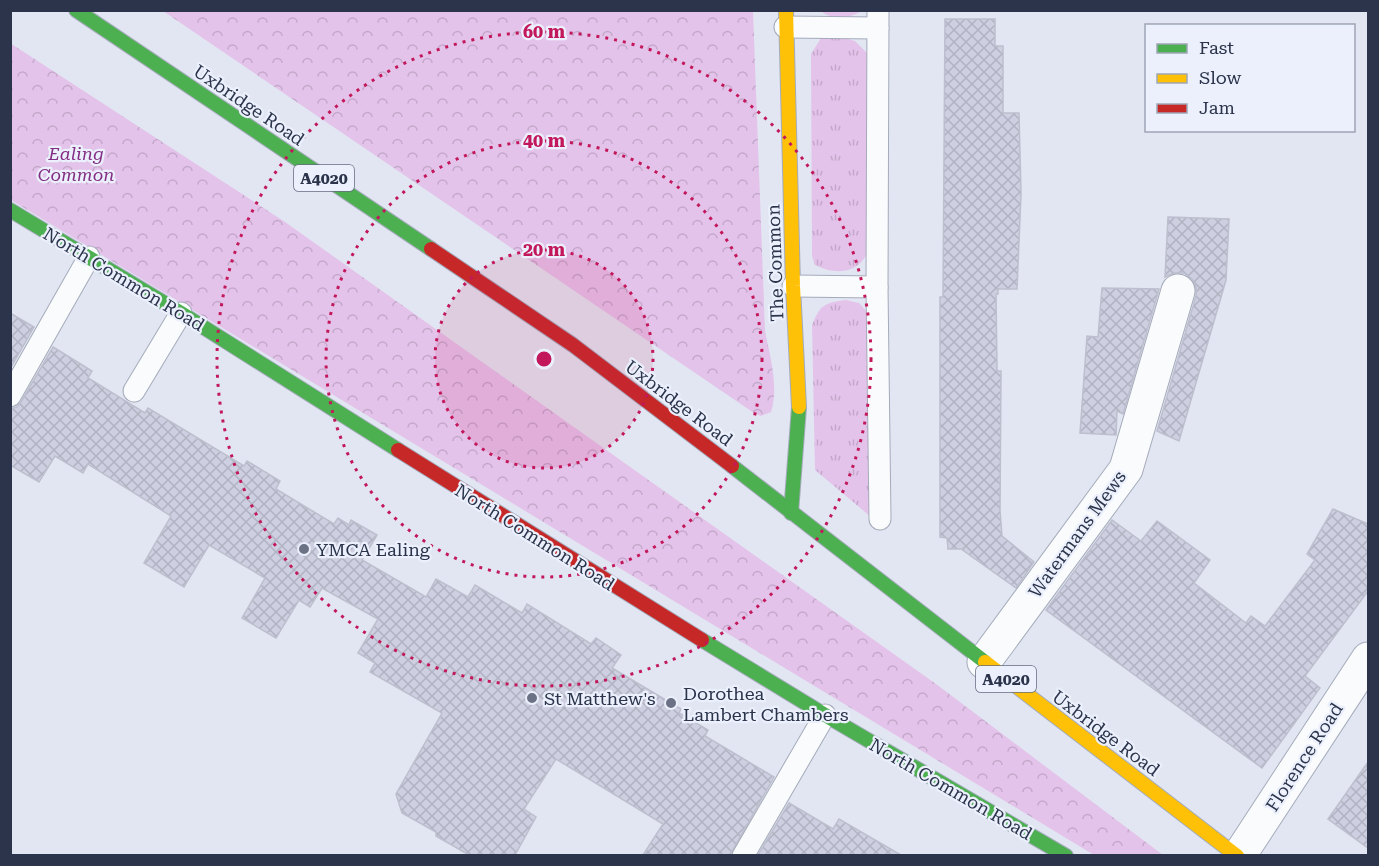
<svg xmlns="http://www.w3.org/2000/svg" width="1379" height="866" font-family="'Roboto Serif',serif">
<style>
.grass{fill:url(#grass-tufts)}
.park{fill:url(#park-crowns)}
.building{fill:url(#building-cross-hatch);stroke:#bdbece;stroke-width:1.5}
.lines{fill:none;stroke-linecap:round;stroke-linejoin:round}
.lane-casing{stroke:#a4abba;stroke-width:23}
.street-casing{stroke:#a4abba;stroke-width:35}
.fast-casing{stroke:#a4abba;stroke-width:16}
.slow-casing{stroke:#a4abba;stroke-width:16}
.jam-casing{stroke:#a4abba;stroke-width:16}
.lane{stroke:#fafbfd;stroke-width:21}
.street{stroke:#fafbfd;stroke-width:33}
.fast{stroke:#4caf50;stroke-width:14}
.slow{stroke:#ffc107;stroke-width:14}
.jam{stroke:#c62828;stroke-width:14}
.ring{fill:none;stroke:#c2185b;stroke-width:3;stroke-dasharray:3 6}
.poi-dot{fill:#6b7285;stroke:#ebf0fc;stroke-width:2}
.labels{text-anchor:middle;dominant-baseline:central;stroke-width:4.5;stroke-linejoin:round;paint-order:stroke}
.shield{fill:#ebf0fc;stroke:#656c80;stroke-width:1.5}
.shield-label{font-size:16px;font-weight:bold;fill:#2b344b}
.street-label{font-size:18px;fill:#2b344b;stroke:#ebf0fc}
.park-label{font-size:18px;font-style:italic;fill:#842e83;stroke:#ebf0fc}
.poi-label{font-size:18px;fill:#2b344b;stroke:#ebf0fc;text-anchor:start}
.centre{fill:#c2185b;stroke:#ebf0fc;stroke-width:3}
.ring-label{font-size:18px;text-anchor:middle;font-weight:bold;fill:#c2185b;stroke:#ebf0fc;stroke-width:4.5;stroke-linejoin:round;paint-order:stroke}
</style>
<defs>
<pattern id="grass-tufts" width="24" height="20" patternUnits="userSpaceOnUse" patternTransform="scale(1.5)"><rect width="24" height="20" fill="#e4c3ea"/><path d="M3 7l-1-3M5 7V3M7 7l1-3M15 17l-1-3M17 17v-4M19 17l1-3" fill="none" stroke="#c4a8ca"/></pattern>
<pattern id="park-crowns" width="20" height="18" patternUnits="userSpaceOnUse" patternTransform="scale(1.5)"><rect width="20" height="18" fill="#e4c3ea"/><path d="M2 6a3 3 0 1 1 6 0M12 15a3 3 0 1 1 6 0" fill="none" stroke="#c4a8ca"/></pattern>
<pattern id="building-cross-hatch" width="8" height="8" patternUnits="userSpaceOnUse" patternTransform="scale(1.5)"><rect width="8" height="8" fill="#ced0e1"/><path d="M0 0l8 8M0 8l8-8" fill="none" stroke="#b1b3c3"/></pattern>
</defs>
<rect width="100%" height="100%" fill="#e1e6f2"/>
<g class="grass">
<path d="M821 11H862C850 18 832 21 821 11Z"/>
<path d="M838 36 855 41 868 54 869 247C867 251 866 257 863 260 852 275 830 273 815 265L812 256 811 54 821 38Z"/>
<path d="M846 300 859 303 869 314 871 517 815 470 812 325C820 305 824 303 846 300Z"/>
</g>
<g class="park">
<path d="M163 11H753L765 331C770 356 779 387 771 412L761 416 754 413Z"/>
<path d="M10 43 285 222 936 684 1163 855H1094L11 200Z"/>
</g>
<g class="building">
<path d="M945 19H995V46H1003V113H1019L1021 194 1017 289H998V294H996L997 371H1001L1000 510 1002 536 1034 562 1016 588 961 549H948L947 538 940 537V297H943Z"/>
<path d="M1168 217 1229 219 1226 280 1179 441 1157 431 1196 296V287L1192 279 1184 273H1174L1165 277Z"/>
<path d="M1102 288 1159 289 1123 414 1117 411 1116 435 1080 433 1087 336 1098 337Z"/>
<path d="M10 313 34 327 10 369Z"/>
<path d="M53 347 92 371 88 378 145 413 148 408 244 466 247 461 280 481 276 489 334 524 338 518 349 525 351 520 377 535 362 560 426 597 436 579 468 597 475 585 522 613 527 604 591 644 596 638 621 655 612 668 681 709 679 713 708 730 705 736 774 777 730 855H643L663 824 556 759 524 809 536 817 515 855H469L436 836V832L402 813 396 794 442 713 370 672 375 663 358 653 378 619 322 588 310 607 299 600 276 638 242 618 265 578 209 545 184 587 144 563 171 516 88 464 83 473 55 456 39 482 10 465V409L17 407 21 402Z"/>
<path d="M1333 509 1368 524V591L1305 676 1320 688 1262 768 1046 610 1112 520 1141 541 1157 521 1210 560 1194 583 1246 623 1251 616 1265 626 1315 560 1307 554Z"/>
<path d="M1368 762V848L1328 819Z"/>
<path d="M789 803 833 829 839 819 901 855H758Z"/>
</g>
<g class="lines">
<g class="lane-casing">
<g id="lane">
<path d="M878 10 877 287 880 519"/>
<path d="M785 27 878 28"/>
<path d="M793 286 877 287"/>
<path d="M134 391 181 313"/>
<path d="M10 396 89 257"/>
<path d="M743 856 825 715"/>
</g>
</g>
<g class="street-casing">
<g id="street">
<path d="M984 662 1126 469 1178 291"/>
<path d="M1239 856 1368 659"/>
</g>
</g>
<g class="fast-casing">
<g id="fast">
<path d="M76 10 431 249"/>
<path d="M10 210 181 313 398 450"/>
<path d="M732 466 985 662"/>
<path d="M791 513 799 407"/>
<path d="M702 640 825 715 1066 856"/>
</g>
</g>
<g class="slow-casing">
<g id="slow">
<path d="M786 10 793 286 799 407"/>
<path d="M985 662 1237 856"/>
</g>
</g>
<g class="jam-casing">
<g id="jam">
<path d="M431 249 573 345 732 466"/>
<path d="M398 450 702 640"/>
</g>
</g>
<use href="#lane" class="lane"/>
<use href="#street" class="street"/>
<use href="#fast" class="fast"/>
<use href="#slow" class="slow"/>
<use href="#jam" class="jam"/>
</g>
<circle cx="544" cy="359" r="109" fill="#c2185b" fill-opacity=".12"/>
<g class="ring">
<circle cx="544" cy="359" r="109"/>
<circle cx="544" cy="359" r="218"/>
<circle cx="544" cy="359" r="327"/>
</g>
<g class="poi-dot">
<circle cx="304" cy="549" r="6"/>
<circle cx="532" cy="698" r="6"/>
<circle cx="671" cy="703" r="6"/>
</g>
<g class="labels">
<g class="shield">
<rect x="294" y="165" width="60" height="26" rx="4.5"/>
<rect x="976" y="666" width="60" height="26" rx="4.5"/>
</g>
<g class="shield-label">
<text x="324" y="178">A4020</text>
<text x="1006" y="679">A4020</text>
</g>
<g class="street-label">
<text transform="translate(249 105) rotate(34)">Uxbridge Road</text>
<text transform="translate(775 263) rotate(-92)">The Common</text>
<text transform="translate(124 279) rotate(31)">North Common Road</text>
<text transform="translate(679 403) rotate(37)">Uxbridge Road</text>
<text transform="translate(1077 534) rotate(-54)">Watermans Mews</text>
<text transform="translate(535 537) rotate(32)">North Common Road</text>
<text transform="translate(1106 733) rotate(37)">Uxbridge Road</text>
<text transform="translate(1304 757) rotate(-57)">Florence Road</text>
<text transform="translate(951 789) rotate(30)">North Common Road</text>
</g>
<g class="park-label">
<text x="76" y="153">Ealing<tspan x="76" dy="21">Common</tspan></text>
</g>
<g class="poi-label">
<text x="316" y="549">YMCA Ealing</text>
<text x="683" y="693">Dorothea<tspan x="683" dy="21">Lambert Chambers</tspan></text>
<text x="544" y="698">St Matthew's</text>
</g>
</g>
<circle cx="544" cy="359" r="9" class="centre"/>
<g class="ring-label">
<text x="544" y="38">60 m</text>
<text x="544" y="147">40 m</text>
<text x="544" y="256">20 m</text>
</g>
<rect width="1379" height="866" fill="none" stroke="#2b344b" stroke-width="24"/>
<rect x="1145" y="24" width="210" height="108" fill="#ebf0fc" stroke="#9ea5b5" stroke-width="1.5"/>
<rect x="1157" y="44" width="30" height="9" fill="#4caf50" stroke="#9ea5b5" stroke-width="1.5"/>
<text x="1199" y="54" font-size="18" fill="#2b344b">Fast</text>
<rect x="1157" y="74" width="30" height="9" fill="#ffc107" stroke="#9ea5b5" stroke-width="1.5"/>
<text x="1199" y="84" font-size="18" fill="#2b344b">Slow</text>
<rect x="1157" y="104" width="30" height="9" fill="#c62828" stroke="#9ea5b5" stroke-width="1.5"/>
<text x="1199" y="114" font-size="18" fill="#2b344b">Jam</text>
</svg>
